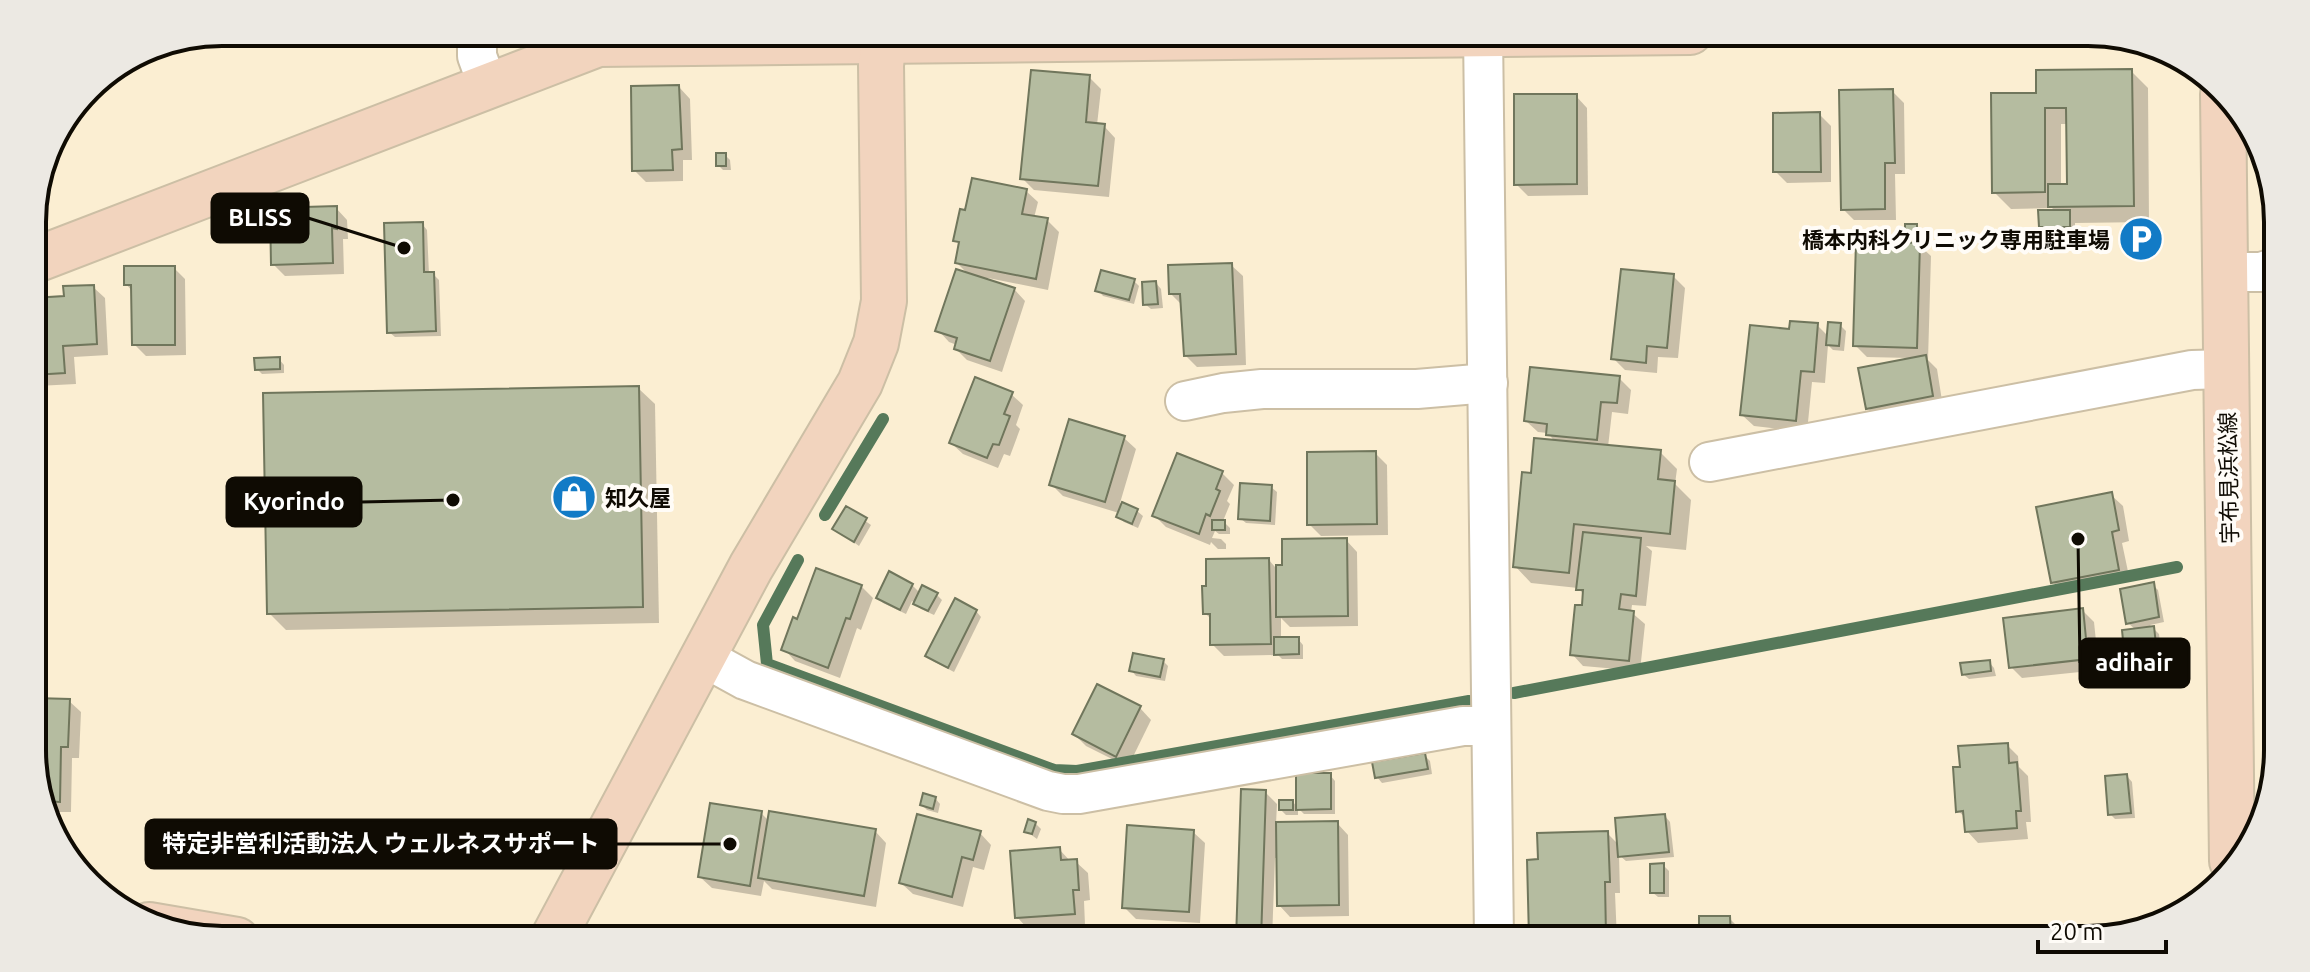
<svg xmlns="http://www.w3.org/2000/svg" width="2310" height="972" font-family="Ubuntu,'Noto Sans JP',sans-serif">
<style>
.shadow{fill:#0003;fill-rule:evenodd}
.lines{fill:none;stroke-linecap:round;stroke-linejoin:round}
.stream{stroke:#56795a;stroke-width:12}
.building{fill:#b5bca0;stroke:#70765c;stroke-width:2}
.street-casing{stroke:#ccbfa5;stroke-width:42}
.secondary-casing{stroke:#ccbfa5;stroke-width:48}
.street{stroke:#fff;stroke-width:38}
.secondary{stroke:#f2d4be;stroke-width:44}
.labels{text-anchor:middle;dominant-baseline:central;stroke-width:8;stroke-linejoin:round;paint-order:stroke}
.poi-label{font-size:22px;font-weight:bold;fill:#0f0b03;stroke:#fffcf7;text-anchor:end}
.street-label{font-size:22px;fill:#0f0b03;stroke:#fffcf7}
.rim{fill:none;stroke:#0f0b03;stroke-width:4}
.leader{fill:none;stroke:#0f0b03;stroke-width:3}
.callout-dot{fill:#0f0b03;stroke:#fffcf7;stroke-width:3}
.callout{fill:#0f0b03;stroke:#0f0b03;stroke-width:3}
.callout-label{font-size:24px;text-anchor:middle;font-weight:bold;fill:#fff}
</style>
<rect width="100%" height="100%" fill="#fbeed2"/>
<g class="shadow">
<path d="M520 32H549V41H529Z"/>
<path d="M2131 71 2148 88 2149 222 2075 223V231H2046L2040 226 2056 212 2052 208 2011 209 1994 192 2038 95ZM2061 124H2068L2069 186H2061Z"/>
<path d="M1089 77 1101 89 1097 125 1104 126 1115 138 1109 197 1034 190 1022 178Z"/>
<path d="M679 87 690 99 692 160H683V181L646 182 634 170Z"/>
<path d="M1892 91 1904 103 1905 174H1895L1896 220H1854L1843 209Z"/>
<path d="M1576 96 1587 108 1588 195 1528 196 1516 184Z"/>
<path d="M1819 114 1831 126V182L1787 183 1775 171Z"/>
<path d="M725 155 730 160 731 170H723L718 165Z"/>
<path d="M1026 191 1038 202 1034 218 1047 220 1059 232 1048 290 988 278 987 281 1014 289 1025 301 1002 372 967 360 956 349 957 345 949 342 938 330 969 275 957 263 960 245 956 240Z"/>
<path d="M336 208 347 220 348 239H343L344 274 285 276 273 264Z"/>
<path d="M422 224 427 230 429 274H433L439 280 441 336 395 337 389 332Z"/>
<path d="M1916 226 1922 232V239H1913L1907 233Z"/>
<path d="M1919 245 1931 256 1928 360 1937 369 1943 407 1879 419 1868 408 1910 358 1867 357 1855 345Z"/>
<path d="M1231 265 1243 276 1246 365 1197 367 1186 356 1183 306 1171 294Z"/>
<path d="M174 268 185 279 186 355 146 356 134 344 133 292 126 284Z"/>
<path d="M1673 276 1685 288 1678 358 1658 357 1657 373 1625 370 1613 358Z"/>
<path d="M1134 281 1139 286 1134 304 1103 296 1098 290Z"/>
<path d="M1156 283 1161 289 1163 308 1151 309 1145 304Z"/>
<path d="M93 287 105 298 108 355 74 357 76 384 37 386 33 383V300L66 298Z"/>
<path d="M1817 325 1829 337 1840 325 1846 331 1844 351 1833 350 1828 345 1825 383 1812 382 1807 432 1754 426 1742 415Z"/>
<path d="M279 359 284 365V373L262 374 257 369Z"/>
<path d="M1619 378 1631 390 1628 414 1612 412 1608 447 1660 452 1677 469 1675 484 1691 500 1686 550 1646 546 1652 551 1646 606 1632 605 1631 612 1645 624 1640 671 1583 666 1572 654 1585 596 1578 588 1531 583 1515 566 1533 476 1555 442 1548 433 1538 432 1526 421Z"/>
<path d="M638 388 655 404 659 623 286 630 269 613Z"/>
<path d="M1011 394 1023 405 1016 425 1020 429 1010 456 1004 454 998 468 963 454 951 443Z"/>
<path d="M1124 438 1136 449 1120 503 1137 511 1143 516 1138 528 1124 522 1118 516 1119 513 1063 496 1052 485Z"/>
<path d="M1375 453 1387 465 1388 535 1321 536 1309 524Z"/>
<path d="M1222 473 1234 485 1227 501 1230 504 1223 521 1230 528V534H1219L1215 531 1212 538 1221 539 1226 544V549H1218L1211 542 1210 545 1166 527 1155 516Z"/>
<path d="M1271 487 1277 492 1275 525 1246 523 1240 518Z"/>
<path d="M2111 495 2123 506 2129 541 2122 543 2130 581 2064 594 2053 582Z"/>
<path d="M847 508 871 525 859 546 834 528Z"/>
<path d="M1346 540 1357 552 1358 626 1290 627 1281 618V639H1298L1303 645V659H1282L1278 655 1224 656 1212 644V620L1205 613 1269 560 1275 567H1284Z"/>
<path d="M912 585 920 593 936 594 942 600 934 615 921 609 912 601 906 614 883 603 878 597Z"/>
<path d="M2153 585 2158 590 2164 622 2150 625 2159 634 2161 650 2131 654 2125 649 2136 630 2128 623Z"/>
<path d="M861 586 873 598 861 630 857 628 840 678 795 661 784 649 798 621Z"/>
<path d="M2082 610 2094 622 2099 670 2022 678 2011 667Z"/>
<path d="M976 611 981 617 954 672 933 661 928 656Z"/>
<path d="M1163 661 1168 666 1165 681 1136 676 1131 670Z"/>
<path d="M1989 662 1994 668 1996 676 1969 679 1963 674Z"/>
<path d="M34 700 69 701 81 712 79 758H72L71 812H49L34 775Z"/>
<path d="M1140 708 1151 720 1128 767 1086 746 1074 734Z"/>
<path d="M2007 745 2018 756 2019 767 2028 776 2031 822H2026L2028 839 1978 843 1967 831 1966 818 1958 811 1962 769Z"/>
<path d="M1424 755 1430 761 1432 774 1382 783 1377 777Z"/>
<path d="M1330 775 1335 781V814H1304L1298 808V815H1286L1281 810 1293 802 1298 808Z"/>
<path d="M2127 776 2132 782 2135 818 2115 819 2110 814Z"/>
<path d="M1265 792 1277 804 1276 824 1337 823 1348 835 1349 916 1290 917 1279 905 1278 858H1275L1272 940H1238Z"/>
<path d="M935 798 940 804 938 813 927 810 922 805Z"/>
<path d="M761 813 769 821 875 831 886 843 876 907 772 889 764 881 761 896 712 888 700 877Z"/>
<path d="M1665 816 1670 822 1674 857 1626 861 1619 855 1620 893H1615L1617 940H1534L1531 937 1540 861 1607 833 1619 845Z"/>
<path d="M1035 823 1041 829 1037 839 1026 831Z"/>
<path d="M1193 832 1205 843 1200 923 1136 919 1124 907Z"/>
<path d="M980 833 991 845 984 870 973 867 963 907 913 894 901 883Z"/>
<path d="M1059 849 1071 862H1076L1088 873 1090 900 1084 901 1085 925 1028 929 1017 917Z"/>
<path d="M1663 865 1669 871V897H1658L1652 892Z"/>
<path d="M1729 918 1735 924V940H1702Z"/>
</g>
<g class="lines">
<g class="stream">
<path d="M825 515 883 419"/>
<path d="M798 560 763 625 767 664 1054 770 1077 771 1469 701"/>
<path d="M1514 693 2177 567"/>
</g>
</g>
<g class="building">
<path d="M2132 69 2134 206 2048 207V184H2067L2066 108H2045V192L1992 193 1991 93H2036V70Z"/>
<path d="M1031 70 1090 75 1086 122 1105 124 1098 186 1020 179Z"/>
<path d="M679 85 682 149 672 150 673 170 632 171 631 86Z"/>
<path d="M1893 89 1895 163H1885V209L1841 210 1839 90Z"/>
<path d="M1514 94H1577V184L1514 185Z"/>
<path d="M1820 112 1821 172H1773V113Z"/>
<rect x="716" y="153" width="10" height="13"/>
<path d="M972 178 1027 189 1022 214 1048 218 1036 279 955 263 959 242 953 241 960 209 965 210Z"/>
<path d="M337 206V229L332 228 333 263 271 265 270 208Z"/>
<path d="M2038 210H2070V227H2039Z"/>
<path d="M423 222 424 272H434L436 331 387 333 384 223Z"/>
<rect x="1905" y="224" width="12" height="10"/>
<path d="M1856 241 1920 243 1917 348 1853 346Z"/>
<path d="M1232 263 1236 354 1184 356 1180 294H1169L1168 265Z"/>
<path d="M124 266H175V345H132L131 285H124Z"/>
<path d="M956 269 1015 288 990 361 954 349 957 338 935 331Z"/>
<path d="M1621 269 1674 274 1667 348 1647 346 1646 363 1611 359Z"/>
<path d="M1101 270 1135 279 1129 300 1095 291Z"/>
<path d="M1156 281 1158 304 1143 305 1142 282Z"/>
<path d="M94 285 97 344 63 346 65 373 33 375V298L64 296 63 286Z"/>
<path d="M1790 321 1818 323 1814 372 1801 371 1796 421 1740 415 1750 325 1789 329Z"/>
<path d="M1828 322 1841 323 1839 346 1826 345Z"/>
<path d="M1926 355 1933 396 1866 409 1858 368Z"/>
<path d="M280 357V369L255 370 254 358Z"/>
<path d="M1530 367 1620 376 1617 403 1601 402 1597 440 1546 435 1547 424 1524 421Z"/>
<path d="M975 377 1013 392 1004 414 1010 416 999 445 993 444 987 458 949 443Z"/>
<path d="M639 386 643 607 267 614 263 393Z"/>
<path d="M1069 419 1125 436 1105 502 1049 485Z"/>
<path d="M1534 438 1661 450 1658 479 1675 481 1670 534 1574 524 1569 573 1513 567 1522 472 1531 473Z"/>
<path d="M1376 451 1377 524 1307 525V452Z"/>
<path d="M1177 453 1223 471 1216 489 1220 491 1210 516 1206 514 1199 534 1152 516Z"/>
<path d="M1240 483 1272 485 1270 521 1238 519Z"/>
<path d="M2112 492 2119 530 2112 532 2119 570 2051 583 2036 507Z"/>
<path d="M1122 502 1138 509 1132 524 1116 517Z"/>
<path d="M846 506 867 518 854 542 832 529Z"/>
<rect x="1212" y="520" width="13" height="10"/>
<path d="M1583 532 1641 538 1636 596 1621 594 1619 609 1634 611 1629 661 1570 655 1575 605H1582L1583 590H1576Z"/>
<path d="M1347 538 1348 616 1276 617V565H1282V539Z"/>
<path d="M1269 558 1271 644 1210 645V614H1203L1202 586H1206V559Z"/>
<path d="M816 568 862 585 850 619 846 618 828 668 781 650 793 617 797 619Z"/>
<path d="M889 571 913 584 900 610 876 598Z"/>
<path d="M2154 582 2159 617 2126 624 2120 589Z"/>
<path d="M922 585 938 593 928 611 913 604Z"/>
<path d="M955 598 977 610 948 668 925 656Z"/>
<path d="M2083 608 2088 659 2009 668 2003 618Z"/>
<path d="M2154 626 2156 645 2124 650 2122 630Z"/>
<path d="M1274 637H1299V654L1274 655Z"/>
<path d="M1133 653 1164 659 1160 677 1129 671Z"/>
<path d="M1990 660 1991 671 1962 675 1960 663Z"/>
<path d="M1097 684 1141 706 1116 757 1072 734Z"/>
<path d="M34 698 70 699 68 747H61L60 802 44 801 34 775Z"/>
<path d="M2008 743 2009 763 2017 762 2021 811H2016L2017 828 1965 832 1963 811 1956 812 1953 767H1960L1958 746Z"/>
<path d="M1425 753 1428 769 1375 778 1372 762Z"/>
<path d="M1296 773H1331V809L1296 810Z"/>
<path d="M2127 774 2131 813 2108 815 2105 776Z"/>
<path d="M1241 789 1266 790 1261 940H1236Z"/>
<path d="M923 793 936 797 933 809 920 805Z"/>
<rect x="1279" y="800" width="14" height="10"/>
<path d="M710 803 762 811 750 886 698 877Z"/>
<path d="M769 811 876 829 864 896 758 878Z"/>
<path d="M917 814 981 831 973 860 962 857 952 897 899 883Z"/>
<path d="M1665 814 1669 852 1618 857 1615 818Z"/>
<path d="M1028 819 1036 822 1032 834 1024 832Z"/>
<path d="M1338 821 1339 905 1277 906 1276 822Z"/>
<path d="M1127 825 1194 830 1189 912 1122 908Z"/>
<path d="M1608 831 1610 882H1605L1606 936 1529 938 1527 860 1538 859 1537 833Z"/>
<path d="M1060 847 1061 860 1077 859 1079 890H1073L1075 914 1015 918 1010 851Z"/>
<path d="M1664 863V893H1650V864Z"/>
<path d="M1699 916H1730L1731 939 1699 940Z"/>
</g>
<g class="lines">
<g class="street-casing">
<g id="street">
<path d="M477 32V56L488 86"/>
<path d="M1483 32 1494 940"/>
<path d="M2225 272H2261L2277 267"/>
<path d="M1185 401 1223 393 1262 389H1417L1488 383"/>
<path d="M1709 462 2192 370 2227 369"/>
<path d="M703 657 745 680 1048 791 1063 794H1079L1463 726H1491"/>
</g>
</g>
<g class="secondary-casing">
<g id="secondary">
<path d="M2223 94 2232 861"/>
<path d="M33 261 598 44 1690 32"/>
<path d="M149 925 237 940"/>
<path d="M552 940 751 567 860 383 876 343 884 301 881 65 884 41"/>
</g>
</g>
<use href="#street" class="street"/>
<use href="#secondary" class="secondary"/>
</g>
<defs>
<g id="parking-disc" transform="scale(2.3)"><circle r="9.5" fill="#127bc6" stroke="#fffcf7"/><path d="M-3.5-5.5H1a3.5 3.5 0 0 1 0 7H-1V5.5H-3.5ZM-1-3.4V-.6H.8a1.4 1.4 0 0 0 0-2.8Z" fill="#fff"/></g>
<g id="shop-disc" transform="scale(2.3)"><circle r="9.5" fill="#127bc6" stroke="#fffcf7"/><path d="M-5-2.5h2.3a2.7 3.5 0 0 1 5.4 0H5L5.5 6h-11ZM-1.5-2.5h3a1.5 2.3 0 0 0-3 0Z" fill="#fff"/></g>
</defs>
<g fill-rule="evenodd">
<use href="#parking-disc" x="2141" y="239"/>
<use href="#shop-disc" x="574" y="497"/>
</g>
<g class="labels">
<g class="poi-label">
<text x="2110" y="239">橋本内科クリニック専用駐車場</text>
<text x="605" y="497" text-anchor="start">知久屋</text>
</g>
<g class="street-label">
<text transform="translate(2228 478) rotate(-91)">宇布見浜松線</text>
</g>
</g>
<path d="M0 0H2310V972H0ZM222 46H2088A176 176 0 0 1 2264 222V750A176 176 0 0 1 2088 926H222A176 176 0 0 1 46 750V222A176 176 0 0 1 222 46Z" fill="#ece9e3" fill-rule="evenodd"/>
<path class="rim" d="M222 46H2088A176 176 0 0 1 2264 222V750A176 176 0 0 1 2088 926H222A176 176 0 0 1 46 750V222A176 176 0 0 1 222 46Z"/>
<path class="leader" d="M404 248L308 218M453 500L361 502M2078 539L2080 663M730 844L616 844"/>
<g class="callout-dot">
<circle cx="404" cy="248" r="8"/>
<circle cx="453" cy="500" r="8"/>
<circle cx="2078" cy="539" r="8"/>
<circle cx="730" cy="844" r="8"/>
</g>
<g class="callout">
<rect x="212" y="194" width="96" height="48" rx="8"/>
<rect x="227" y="478" width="134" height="48" rx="8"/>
<rect x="2080" y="639" width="109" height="48" rx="8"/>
<rect x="146" y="820" width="470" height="48" rx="8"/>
</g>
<g class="callout-label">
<text x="260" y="226">BLISS</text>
<text x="294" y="510">Kyorindo</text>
<text x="2134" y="671">adihair</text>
<text x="381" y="852">特定非営利活動法人 ウェルネスサポート</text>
</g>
<path d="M2038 940v12h128v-12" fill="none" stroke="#0f0b03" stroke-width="4"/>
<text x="2050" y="940" font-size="24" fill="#0f0b03" stroke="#fffcf7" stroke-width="6" paint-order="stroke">20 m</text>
</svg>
